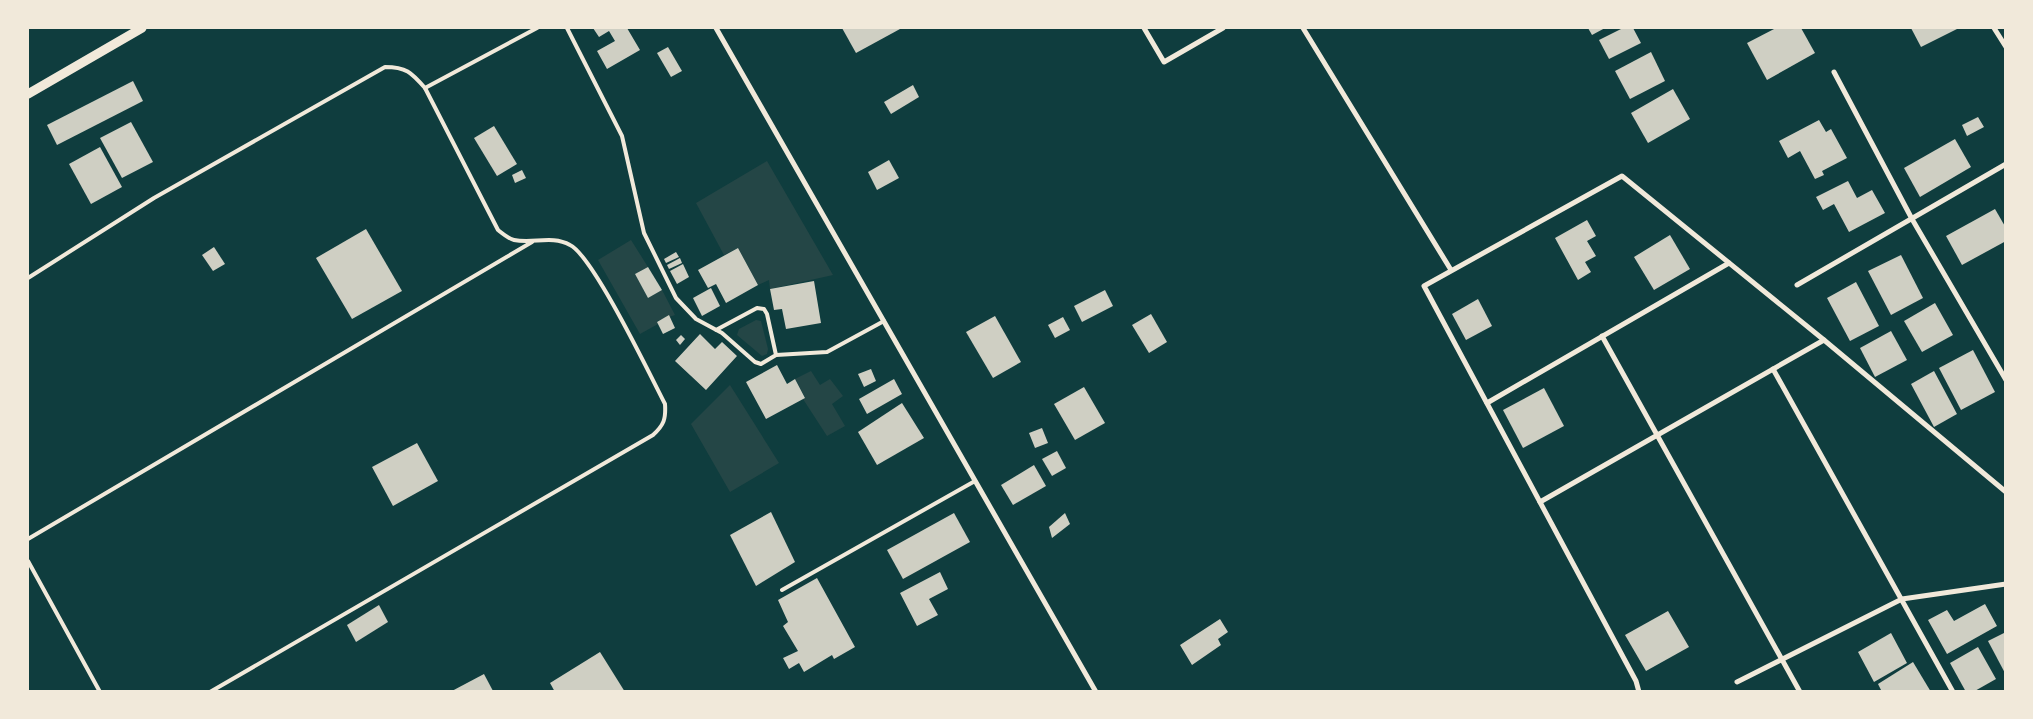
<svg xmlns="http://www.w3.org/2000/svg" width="2033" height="719" font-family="'PT Sans',sans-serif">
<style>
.green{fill:#244646}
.building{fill:#cfcfc3}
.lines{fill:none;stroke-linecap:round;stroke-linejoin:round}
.service{stroke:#f1e9da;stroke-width:4}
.minor{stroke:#f1e9da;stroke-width:5}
.tertiary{stroke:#f1e9da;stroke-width:9}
</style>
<rect width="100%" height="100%" fill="#0f3d3e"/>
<g class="green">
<path d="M767 161 833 275 770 289 769 280 758 285 738 248 724 255 696 203Z"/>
<path d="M631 240 648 267 635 274 648 298 662 290 675 315 657 321 658 324 640 334 598 260Z"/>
<path d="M756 320 761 321 768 349 767 354 762 356 737 335 739 329Z"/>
<path d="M811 371 820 385 830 379 843 396 832 404 845 426 827 436 803 399 805 397 795 379Z"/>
<path d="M730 385 779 463 730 492 691 424Z"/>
</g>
<g class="building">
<path d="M593 28H627L640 50 607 69 597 51 615 41 609 31 599 37Z"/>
<path d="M842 28H899L900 29 856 53Z"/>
<path d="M1588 28H1605L1592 35Z"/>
<path d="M1623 28H1633L1641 43 1609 59 1599 40Z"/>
<path d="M1776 28H1801L1815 53 1767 80 1747 43Z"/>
<path d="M1911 28H1959L1921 47Z"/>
<path d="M668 47 682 71 671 77 657 53Z"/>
<path d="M1651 52 1665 81 1630 99 1615 71Z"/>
<path d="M133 81 143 101 57 145 47 125Z"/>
<path d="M913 85 919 97 891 114 884 102Z"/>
<path d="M1673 89 1690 119 1648 143 1631 113Z"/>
<path d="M1978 117 1984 127 1967 136 1962 125Z"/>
<path d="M1819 120 1826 132 1831 129 1847 158 1822 171 1824 175 1815 179 1800 151 1788 158 1779 141Z"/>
<path d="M131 122 153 162 122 178 100 138Z"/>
<path d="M494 126 517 164 497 176 474 138Z"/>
<path d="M1955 139 1971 167 1920 197 1904 168Z"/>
<path d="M100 147 122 187 91 204 69 164Z"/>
<path d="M889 160 899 178 877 190 868 172Z"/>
<path d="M522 170 526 178 515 183 512 175Z"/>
<path d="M1848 181 1857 198 1872 190 1885 213 1849 232 1834 204 1823 210 1816 197Z"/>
<path d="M1995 209 2006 228V241L1962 265 1946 236Z"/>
<path d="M1587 220 1596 236 1587 241 1596 256 1585 262 1591 272 1578 280 1555 238Z"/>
<path d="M366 229 402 291 352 319 316 258Z"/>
<path d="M1670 235 1690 269 1654 290 1634 257Z"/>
<path d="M214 247 225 264 213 271 202 255Z"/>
<path d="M738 248 758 285 726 303 716 284 708 288 698 270Z"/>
<path d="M676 252 679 257 666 263 664 259Z"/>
<path d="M1901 255 1923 298 1891 315 1868 271Z"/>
<path d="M680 258 682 263 669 269 667 265Z"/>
<path d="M683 264 689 277 677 284 670 271Z"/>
<path d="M648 267 662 290 648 298 635 274Z"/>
<path d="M814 281 821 323 786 329 782 309 774 310 770 289Z"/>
<path d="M1856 282 1879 326 1850 341 1827 298Z"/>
<path d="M711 288 720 306 702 316 693 298Z"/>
<path d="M1105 290 1113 306 1082 322 1074 306Z"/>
<path d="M1478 299 1492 326 1466 340 1452 314Z"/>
<path d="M1935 303 1953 335 1922 352 1904 321Z"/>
<path d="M1151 314 1167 342 1149 353 1132 325Z"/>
<path d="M669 315 675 328 663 334 657 322Z"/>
<path d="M995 316 1021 362 993 378 966 332Z"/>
<path d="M1063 317 1070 330 1055 338 1048 325Z"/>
<path d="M1891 331 1907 360 1875 377 1860 348Z"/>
<path d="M700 334 715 349 722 342 737 356 706 390 675 361Z"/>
<path d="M681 335 685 339 680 345 676 340Z"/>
<path d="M1973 350 1995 392 1961 410 1939 368Z"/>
<path d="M777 365 787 384 795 379 805 398 766 419 746 382Z"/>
<path d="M871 369 876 381 864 387 858 374Z"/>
<path d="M1934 371 1957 414 1934 427 1911 384Z"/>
<path d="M894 379 902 394 867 414 859 399Z"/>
<path d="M1084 387 1105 423 1075 440 1054 404Z"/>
<path d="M1544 388 1564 426 1523 448 1503 410Z"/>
<path d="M902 403 924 438 877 465 858 432Z"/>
<path d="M1042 428 1048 443 1035 448 1029 433Z"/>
<path d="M417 443 438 481 393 506 372 467Z"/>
<path d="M1057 451 1066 468 1052 476 1042 459Z"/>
<path d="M1034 465 1046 486 1013 505 1001 485Z"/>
<path d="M771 512 795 562 756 586 730 535Z"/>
<path d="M954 513 970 542 903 579 887 550Z"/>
<path d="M1065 513 1070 524 1052 538 1049 527Z"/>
<path d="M940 572 948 589 929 599 938 615 917 626 900 593Z"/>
<path d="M817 578 855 647 834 659 832 655 804 672 799 663 789 669 783 658 798 651 783 626 788 622 778 600Z"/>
<path d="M1985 604 1997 626 1947 654 1928 620 1947 610 1954 621Z"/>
<path d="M379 605 388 622 356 642 347 625Z"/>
<path d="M1668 611 1689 647 1646 671 1625 635Z"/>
<path d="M1220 619 1228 632 1218 639 1221 645 1192 665 1180 645Z"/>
<path d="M2006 632V675L1988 641Z"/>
<path d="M1891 633 1907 663 1874 682 1858 652Z"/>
<path d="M1978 647 1996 679 1973 692H1966L1950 663Z"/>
<path d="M600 652 625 692H555L550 683Z"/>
<path d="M1913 662 1931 692H1882L1878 684Z"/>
<path d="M484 674 493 691 450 692Z"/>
</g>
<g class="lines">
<g class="service">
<path d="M567 28 622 136 644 233 676 298 696 319 722 333 755 362 761 364 776 355 767 314 764 309 757 308 716 330"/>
<path d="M425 88 537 28"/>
<path d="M28 278 154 198 385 67C406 67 411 72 425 88L498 230C503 234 509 239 514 240 533 244 552 235 570 245 593 256 650 375 665 404 666 419 664 425 653 435L210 692"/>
<path d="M776 355 827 352 884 321"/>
<path d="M28 539 532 242"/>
<path d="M28 561 100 692"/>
<path d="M782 590 975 481"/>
</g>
<g class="minor">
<path d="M716 28 1096 692"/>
<path d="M1144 28 1164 62 1223 28"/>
<path d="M1303 28 1451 270"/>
<path d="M1994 28 2006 47"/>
<path d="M1834 72 1912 219 2006 380"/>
<path d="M1797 285 2006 164"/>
<path d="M1602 336 1800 692"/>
<path d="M1773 369 1953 692"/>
<path d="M1487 403 1729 263"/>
<path d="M1540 502 1824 340"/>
<path d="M1737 682 1902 599 2006 584"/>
<path d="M1639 692 1636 681 1424 286 1622 176 1824 340 2006 492"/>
</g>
<path class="tertiary" d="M28 94 142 28"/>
</g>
<rect width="2033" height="719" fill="none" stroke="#f1e9da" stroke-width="58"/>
</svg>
